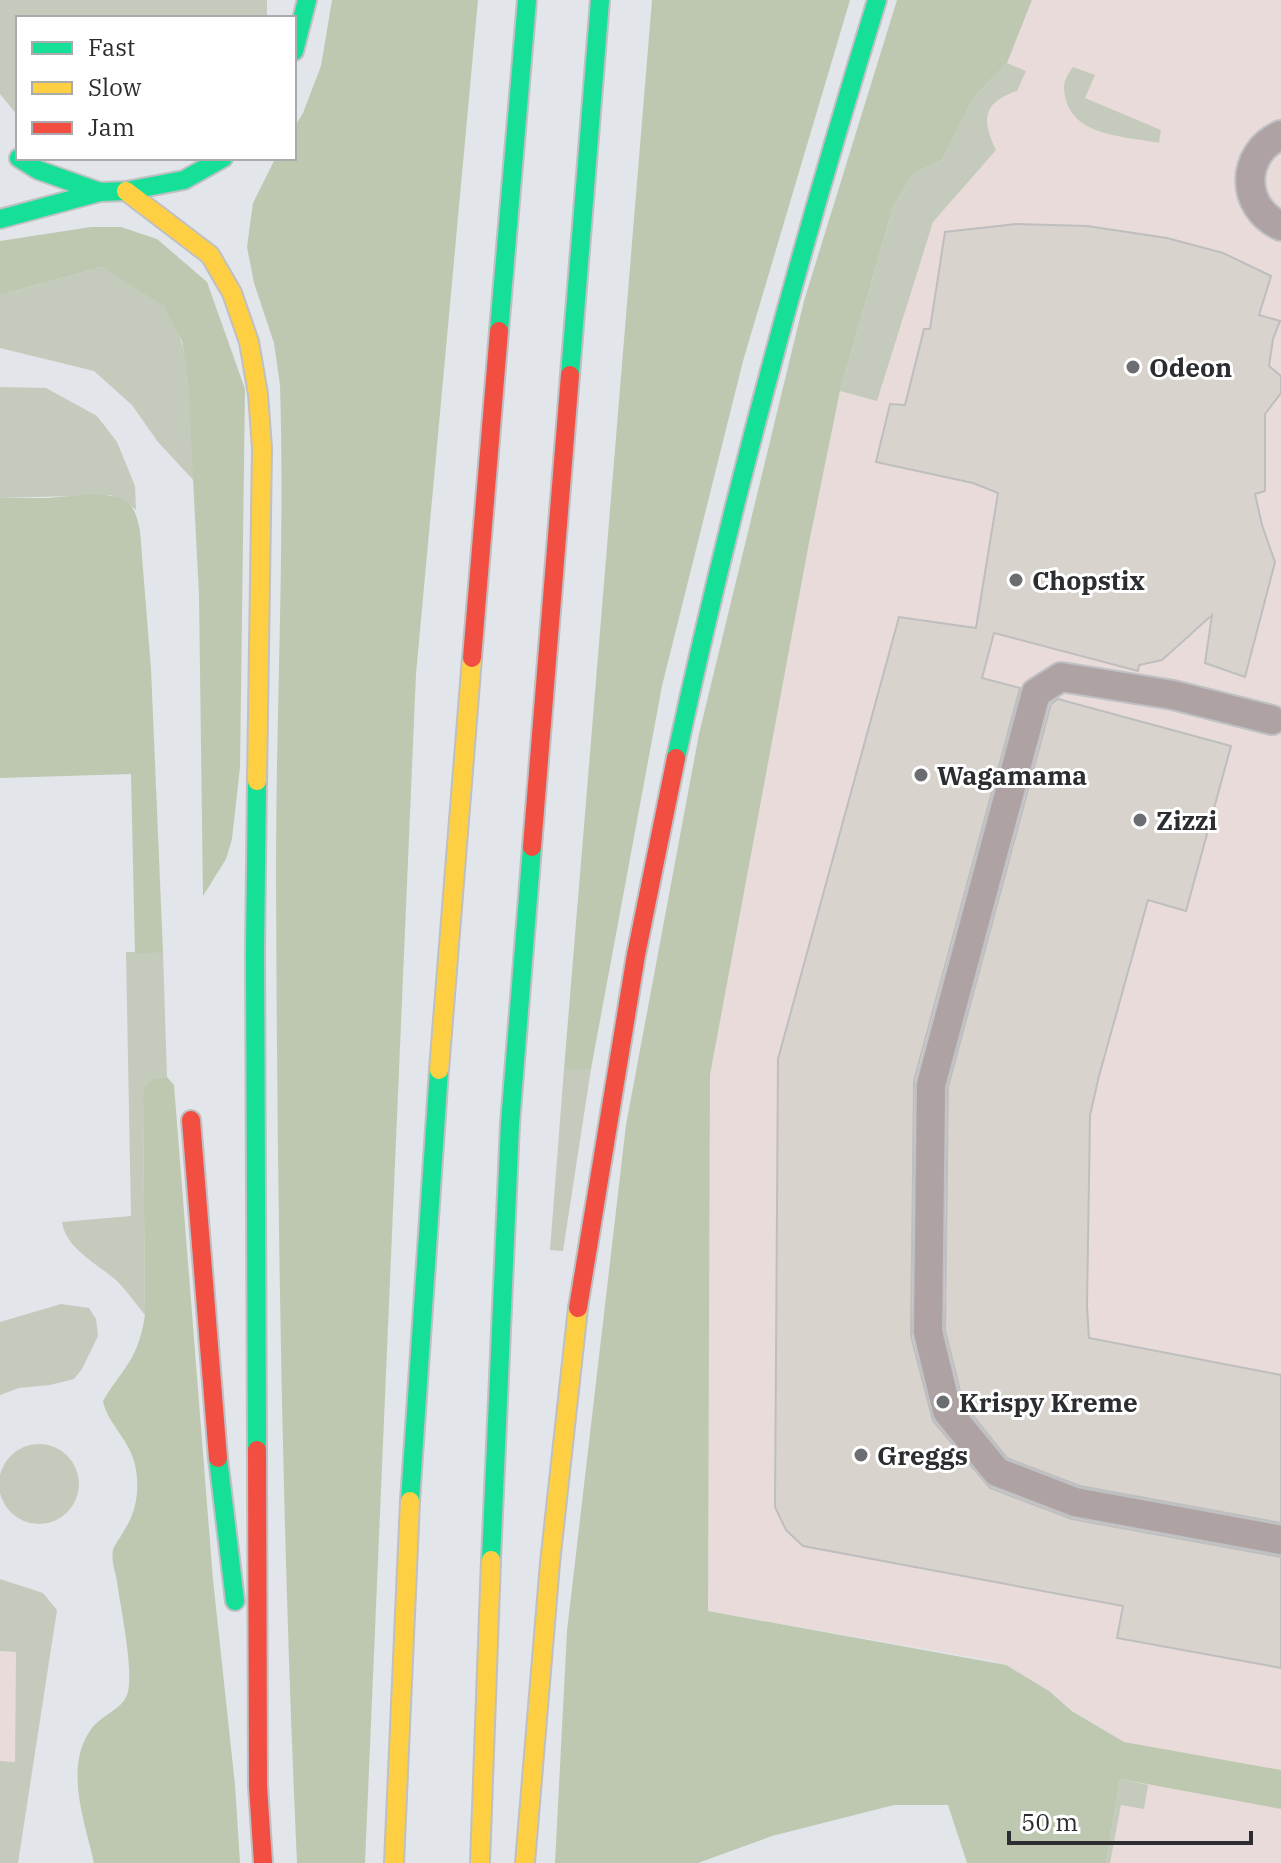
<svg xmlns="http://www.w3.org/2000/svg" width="1281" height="1863" font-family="'IBM Plex Serif',serif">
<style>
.commercial{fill:#e8dbda}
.green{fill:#c4cbbd}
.forest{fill:#bec8b0}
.building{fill:#d9d3ce;stroke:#bebebf;stroke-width:2}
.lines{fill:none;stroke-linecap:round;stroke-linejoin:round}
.street-casing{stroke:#bec0c3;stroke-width:32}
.fast-casing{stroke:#bec0c3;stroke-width:22}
.slow-casing{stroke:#bec0c3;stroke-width:22}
.jam-casing{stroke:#bec0c3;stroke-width:22}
.street{stroke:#afa2a3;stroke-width:28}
.fast{stroke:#16e098;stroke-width:18}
.slow{stroke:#ffcf43;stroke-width:18}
.jam{stroke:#f24e42;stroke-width:18}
.poi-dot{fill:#6b6d71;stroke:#fff;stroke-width:3}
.labels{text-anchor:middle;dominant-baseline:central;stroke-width:6;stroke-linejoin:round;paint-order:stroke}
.poi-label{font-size:26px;font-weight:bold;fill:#2b2d30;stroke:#fff;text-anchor:start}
</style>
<rect width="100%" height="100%" fill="#e2e5e9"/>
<g class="commercial">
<path d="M1032 0H1281V1863H1106L1124 1742 1072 1710 1049 1691 1006 1665 989 1660 708 1611 710 1075 809 543 840 391 893 207 1007 63Z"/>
<path d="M0 1651 16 1652 15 1763 0 1761Z"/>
</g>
<g class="green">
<path d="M0 0H267V18H18V116L0 94Z"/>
<path d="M1007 63 1026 71 1017 91C983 102 981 120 996 150L933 222 877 401 840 391 893 207 914 173 942 160 974 97Z"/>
<path d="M1073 67 1095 75 1085 98 1161 130 1159 143C1125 136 1073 137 1065 96 1062 84 1066 76 1073 67Z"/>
<path d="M102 267C118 277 153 294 165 307 194 340 192 439 195 482L158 442 132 405 94 371 0 348V295Z"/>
<path d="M0 387 46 388 97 416 117 442 135 486 136 510 125 501 111 495 0 498Z"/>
<path d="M126 952H163L167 1077 154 1078 143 1098 145 1315C136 1304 127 1291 117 1281 98 1264 66 1249 62 1222L131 1216Z"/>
<path d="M564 1069H591L563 1251 550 1250Z"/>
<path d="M61 1304 89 1308 96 1319 98 1336 82 1369 74 1379 50 1385 19 1388 0 1395V1322Z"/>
<circle cx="39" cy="1484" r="40"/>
<path d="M0 1579 43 1593 57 1610 18 1863H0V1761L15 1762 16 1652 0 1651Z"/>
<path d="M1120 1779 1148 1785 1144 1809 1121 1805 1110 1863H1106Z"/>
</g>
<g class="forest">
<path d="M332 0H478L416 674 365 1863H297C282 1532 277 1200 276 868 276 707 285 546 280 385L274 343 254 283 247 247 253 203 274 161 276 158H294V128L303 113 321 66Z"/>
<path d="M652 0H850L743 361 662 686 591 1069H564Z"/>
<path d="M897 0H1032L1007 63 974 97 942 160 914 173 893 207 840 391 809 543 710 1075 708 1611 1006 1665 1049 1691 1072 1711 1124 1742 1281 1770V1809L1120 1779 1106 1863H967L948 1805H894L772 1836 698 1863H555L567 1631 626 1125 699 734 804 301Z"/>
<path d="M91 227H121L157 239 207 282 245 389 240 767 232 839 226 859 203 896 199 595 188 379 182 341 164 306 102 267 0 295V241Z"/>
<path d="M93 494C125 496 134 499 140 531L151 669 163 952 135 954 131 774 0 778V498H47Z"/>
<path d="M167 1077 174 1085 213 1580 235 1785 240 1863H94C85 1822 63 1766 92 1728 101 1716 122 1709 127 1695 135 1673 120 1606 117 1581 115 1572 111 1559 113 1550 115 1544 122 1535 125 1529 137 1510 140 1487 135 1465 130 1440 107 1423 103 1401 125 1365 138 1360 145 1315L143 1098 144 1087 154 1078Z"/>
</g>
<g class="building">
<path d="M1016 224 1087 226 1167 238 1223 253 1271 276 1259 315 1280 321 1273 339 1269 366 1281 376V393L1265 414V491L1255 494 1262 525 1275 562 1245 677 1205 663 1212 615 1162 660 1139 665 1138 671 994 633 982 678 1020 688 914 1081 911 1336 933 1421 990 1488 1072 1519 1281 1557V1668L1117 1638 1123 1606 803 1546 786 1530 775 1507 778 1059 899 617 976 628 998 493 973 483 876 462 890 404 905 405 924 329H930L945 232Z"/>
<path d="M1058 699 1231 746 1186 911 1148 900 1099 1076 1090 1115 1087 1306 1089 1338 1281 1375V1523L1080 1486 1007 1458 963 1403 945 1330 948 1087 1051 704Z"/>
</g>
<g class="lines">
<g class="street-casing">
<g id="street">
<path d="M1281 135C1240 153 1240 208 1281 226"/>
<path d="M1272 720 1173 695 1061 677 1036 693 931 1085 928 1332 947 1411 997 1472 1075 1502 1281 1540"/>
</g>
</g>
<g class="fast-casing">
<g id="fast">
<path d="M294 51 307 0"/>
<path d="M19 158 38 170 100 192 126 191 184 180 223 158"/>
<path d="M0 219 100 192"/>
<path d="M499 331 527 0"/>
<path d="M570 375 600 0"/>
<path d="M676 758C731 502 800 250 877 0"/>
<path d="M257 1450 255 951 257 781"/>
<path d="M218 1458 235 1601"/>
<path d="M410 1501 439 1070"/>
<path d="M491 1560 510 1124 532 847"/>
</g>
</g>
<g class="slow-casing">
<g id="slow">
<path d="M126 191 210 255 232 293 249 342 258 394 262 448 257 781"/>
<path d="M439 1070 472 658"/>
<path d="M394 1863 410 1501"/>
<path d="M480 1863 491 1560"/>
<path d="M525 1863 550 1563 578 1308"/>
</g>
</g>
<g class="jam-casing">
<g id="jam">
<path d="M472 658 499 331"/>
<path d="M532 847 570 375"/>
<path d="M191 1120 218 1458"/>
<path d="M578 1308 636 955 676 758"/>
<path d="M257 1450 258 1786 263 1863"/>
</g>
</g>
<use href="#street" class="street"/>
<use href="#fast" class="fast"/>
<use href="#slow" class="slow"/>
<use href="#jam" class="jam"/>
</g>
<g class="poi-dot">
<circle cx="1133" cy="367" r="8"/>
<circle cx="1016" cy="580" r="8"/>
<circle cx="921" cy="775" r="8"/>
<circle cx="1140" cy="820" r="8"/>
<circle cx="943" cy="1402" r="8"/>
<circle cx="861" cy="1455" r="8"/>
</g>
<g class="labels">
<g class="poi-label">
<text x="1149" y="367">Odeon</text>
<text x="1032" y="580">Chopstix</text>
<text x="937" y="775">Wagamama</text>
<text x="1156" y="820">Zizzi</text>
<text x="959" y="1402">Krispy Kreme</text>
<text x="877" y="1455">Greggs</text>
</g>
</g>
<rect x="16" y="16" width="280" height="144" fill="#ffffff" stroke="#aaabac" stroke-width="2"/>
<rect x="32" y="42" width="40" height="12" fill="#16e098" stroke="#aaabac" stroke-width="2"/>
<text x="88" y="56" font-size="24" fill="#2b2d30">Fast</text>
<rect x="32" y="82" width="40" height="12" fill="#ffcf43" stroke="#aaabac" stroke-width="2"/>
<text x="88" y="96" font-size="24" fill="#2b2d30">Slow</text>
<rect x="32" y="122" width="40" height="12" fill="#f24e42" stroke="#aaabac" stroke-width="2"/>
<text x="88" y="136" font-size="24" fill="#2b2d30">Jam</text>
<path d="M1009 1831v12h242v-12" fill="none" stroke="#2b2d30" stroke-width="4"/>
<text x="1021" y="1831" font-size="24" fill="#2b2d30" stroke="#ffffff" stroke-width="6" paint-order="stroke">50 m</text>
</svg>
